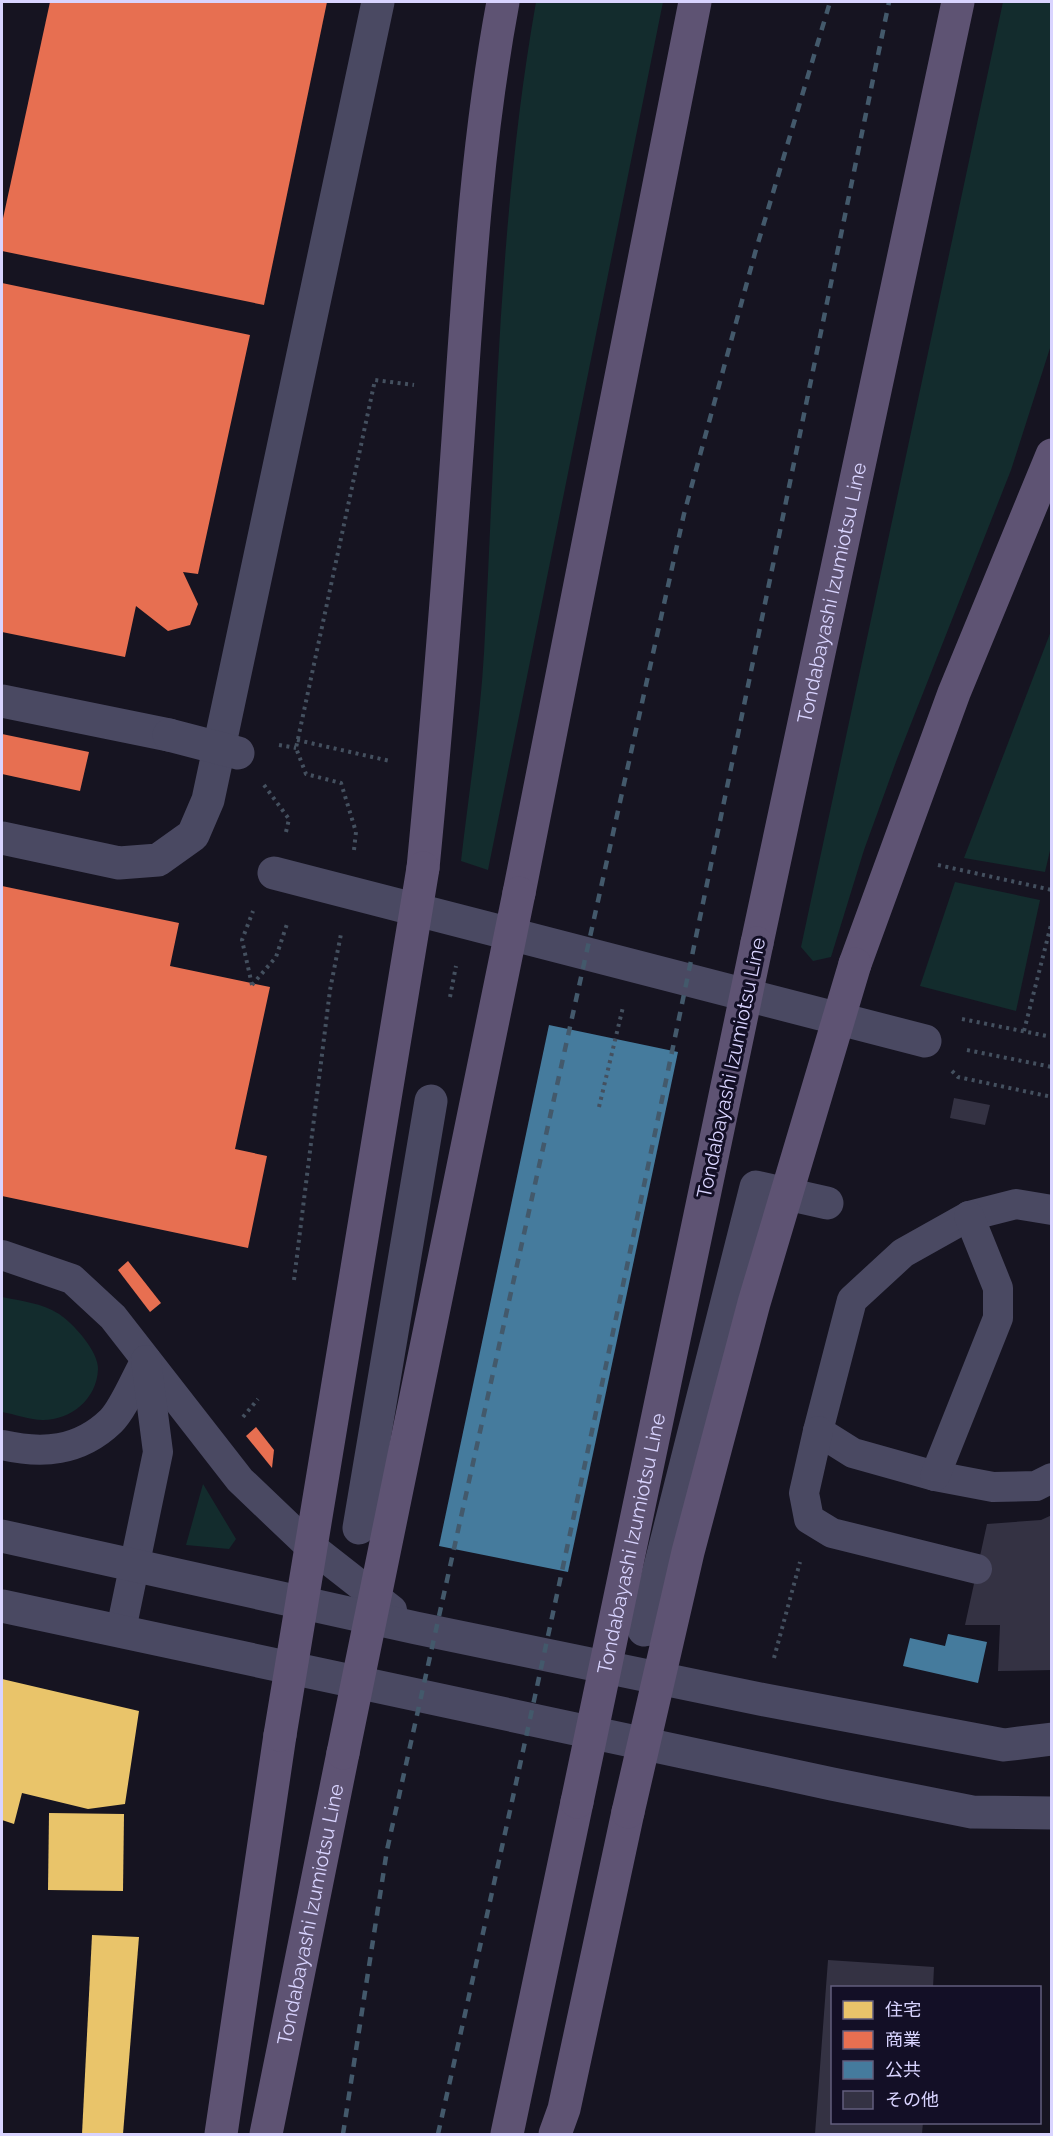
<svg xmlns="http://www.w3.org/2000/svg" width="1053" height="2136" font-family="Raleway,'Noto Sans JP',sans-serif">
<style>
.green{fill:#132c2d}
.homes{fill:#e9c46a}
.shops{fill:#e76f51}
.public{fill:#457b9d}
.building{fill:#343243}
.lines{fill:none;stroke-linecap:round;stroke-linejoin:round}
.path{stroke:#44505f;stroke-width:4;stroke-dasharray:3 4.5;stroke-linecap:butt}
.service{stroke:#4a4962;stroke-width:30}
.pedestrian{stroke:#4a4962;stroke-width:33}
.tertiary{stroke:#4a4962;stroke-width:33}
.primary{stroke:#5e5373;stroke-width:33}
.rail{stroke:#43596b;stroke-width:4.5;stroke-dasharray:9 8;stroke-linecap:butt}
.pedestrian-bridge{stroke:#4a4962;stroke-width:33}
.primary-bridge{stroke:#5e5373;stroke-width:33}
.labels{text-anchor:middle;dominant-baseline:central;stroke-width:6;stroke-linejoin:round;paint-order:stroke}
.street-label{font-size:20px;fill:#d9d4ff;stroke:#130f26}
</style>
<rect width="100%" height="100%" fill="#161421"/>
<g class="green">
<path d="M536 2H663L488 870 461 861C469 792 480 722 484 653 496 436 498 217 536 2Z"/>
<path d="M1003 2H1051V345L1011 470 897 759 864 850 831 957 813 961 801 947Z"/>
<path d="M1051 631 1052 842 1045 872 964 858Z"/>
<path d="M955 882 1040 900 1016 1011 920 986Z"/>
<path d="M2 1297C21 1301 42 1303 59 1314 73 1323 99 1352 98 1369 97 1399 71 1420 43 1420 30 1420 14 1414 2 1412Z"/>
<path d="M203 1484 236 1539 229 1549 186 1545Z"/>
</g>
<g class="homes">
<path d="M2 1679 139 1711 125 1804 88 1809 22 1793 14 1824 2 1820Z"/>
<path d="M49 1813 124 1814 123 1891 48 1890Z"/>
<path d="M92 1935 139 1937 123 2134H82Z"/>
</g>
<g class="shops">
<path d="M50 2H327L264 305 2 251V223Z"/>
<path d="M2 283 250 335 198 574 183 572 198 604 190 625 168 631 136 606 125 657 2 632Z"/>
<path d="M2 734 89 752 80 791 2 774Z"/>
<path d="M2 886 179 923 170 966 270 987 235 1149 267 1156 248 1248 2 1196Z"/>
<path d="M128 1261 161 1303 150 1312 118 1270Z"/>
<path d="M256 1427 274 1450 272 1468 246 1436Z"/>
</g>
<g class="public">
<path d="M549 1025 678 1052 568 1572 439 1546Z"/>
<path d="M948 1634 987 1642 978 1683 903 1666 910 1638 945 1646Z"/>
</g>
<g class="building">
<path d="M954 1098 990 1105 985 1125 950 1118Z"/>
<path d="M1052 1515V1670L998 1671 1000 1625H965L987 1524 1041 1520Z"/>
<path d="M828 1960 934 1967 933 1988H832V2122H923L922 2134H815Z"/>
</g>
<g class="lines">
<g class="path">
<path d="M297 740 390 761"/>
<path d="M279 745 296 748"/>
<path d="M264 785 289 819 286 832"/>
<path d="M354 850 356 832 341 783 306 774 296 748 375 380 414 385"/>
<path d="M938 865 1052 890"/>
<path d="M252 985 242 940 253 911"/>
<path d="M252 985 276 957 288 921"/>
<path d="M450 997 456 966"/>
<path d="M962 1019 1052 1037"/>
<path d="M1024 1031 1052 921"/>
<path d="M967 1050 1052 1067"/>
<path d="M952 1071 958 1077 1052 1097"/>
<path d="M599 1107 623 1007"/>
<path d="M294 1280 330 990 341 934"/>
<path d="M243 1417 258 1399"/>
<path d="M774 1658 800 1562"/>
</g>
<g class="service">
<path d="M1052 1210 1016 1204 969 1216 903 1253 852 1300 818 1431 853 1453 935 1476 993 1487 1036 1486 1052 1478"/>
<path d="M2 1255 72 1279 113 1317 240 1480 304 1541 392 1610"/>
<path d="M818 1431 804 1493 809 1519 832 1533 977 1569"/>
<path d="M2 1445C42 1454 79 1452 111 1421 124 1408 136 1377 146 1360"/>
<path d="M935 1476 998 1318V1288L969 1216"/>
<path d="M121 1630 158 1452 146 1360"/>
</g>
<g class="pedestrian">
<path d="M2 701 169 735"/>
<path d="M274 873 925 1041"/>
<path d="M359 1528 431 1101"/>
<path d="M644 1630 756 1187 827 1203"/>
</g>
<g class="tertiary">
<path d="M2 838 119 863 158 860 193 835 208 800 378 2"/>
<path d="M2 1536 416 1628 765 1700 1004 1745 1052 1739"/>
<path d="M2 1606 832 1784 972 1812 1052 1813"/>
</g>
<g class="primary">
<path d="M423 868C437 725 448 582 458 439 468 293 476 146 503 2"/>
<path d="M519 893 695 2"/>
<path id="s1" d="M757 943 958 2"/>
<path d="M855 964 954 693 1052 455"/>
<path d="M221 2134 280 1735"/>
<path id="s2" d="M266 2134 343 1753"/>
<path d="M507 2134 577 1802"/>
<path d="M555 2134 564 2109 628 1812"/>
</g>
<g class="rail">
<path d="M343 2134 387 1850 684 514 755 253 830 2"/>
<path d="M438 2134C598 1426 742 713 889 2"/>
</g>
<path class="pedestrian-bridge" d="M169 735 238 753"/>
<g class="primary-bridge">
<path d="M280 1735 423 868"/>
<path d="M343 1753 519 893"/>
<path id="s3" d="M577 1802 757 943"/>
<path d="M628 1812 688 1552 754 1303 855 964"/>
</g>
</g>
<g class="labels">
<g class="street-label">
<text stroke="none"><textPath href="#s1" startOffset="358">Tondabayashi Izumiotsu Line</textPath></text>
<text transform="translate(731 1068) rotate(-78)">Tondabayashi Izumiotsu Line</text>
<text stroke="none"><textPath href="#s3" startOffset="264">Tondabayashi Izumiotsu Line</textPath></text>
<text stroke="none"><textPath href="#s2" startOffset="224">Tondabayashi Izumiotsu Line</textPath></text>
</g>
</g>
<rect width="1053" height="2136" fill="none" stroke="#d9d4ff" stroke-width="6"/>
<rect x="831" y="1986" width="210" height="138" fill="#130f26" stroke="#625e7d" stroke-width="1.5"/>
<rect x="843" y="2001" width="30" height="18" fill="#e9c46a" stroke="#625e7d" stroke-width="1.5"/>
<text x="885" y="2016" font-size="18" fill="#d9d4ff">住宅</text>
<rect x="843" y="2031" width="30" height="18" fill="#e76f51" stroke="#625e7d" stroke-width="1.5"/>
<text x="885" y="2046" font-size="18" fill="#d9d4ff">商業</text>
<rect x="843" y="2061" width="30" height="18" fill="#457b9d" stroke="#625e7d" stroke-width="1.5"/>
<text x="885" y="2076" font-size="18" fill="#d9d4ff">公共</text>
<rect x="843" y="2091" width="30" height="18" fill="#343243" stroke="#625e7d" stroke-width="1.5"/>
<text x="885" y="2106" font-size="18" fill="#d9d4ff">その他</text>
</svg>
